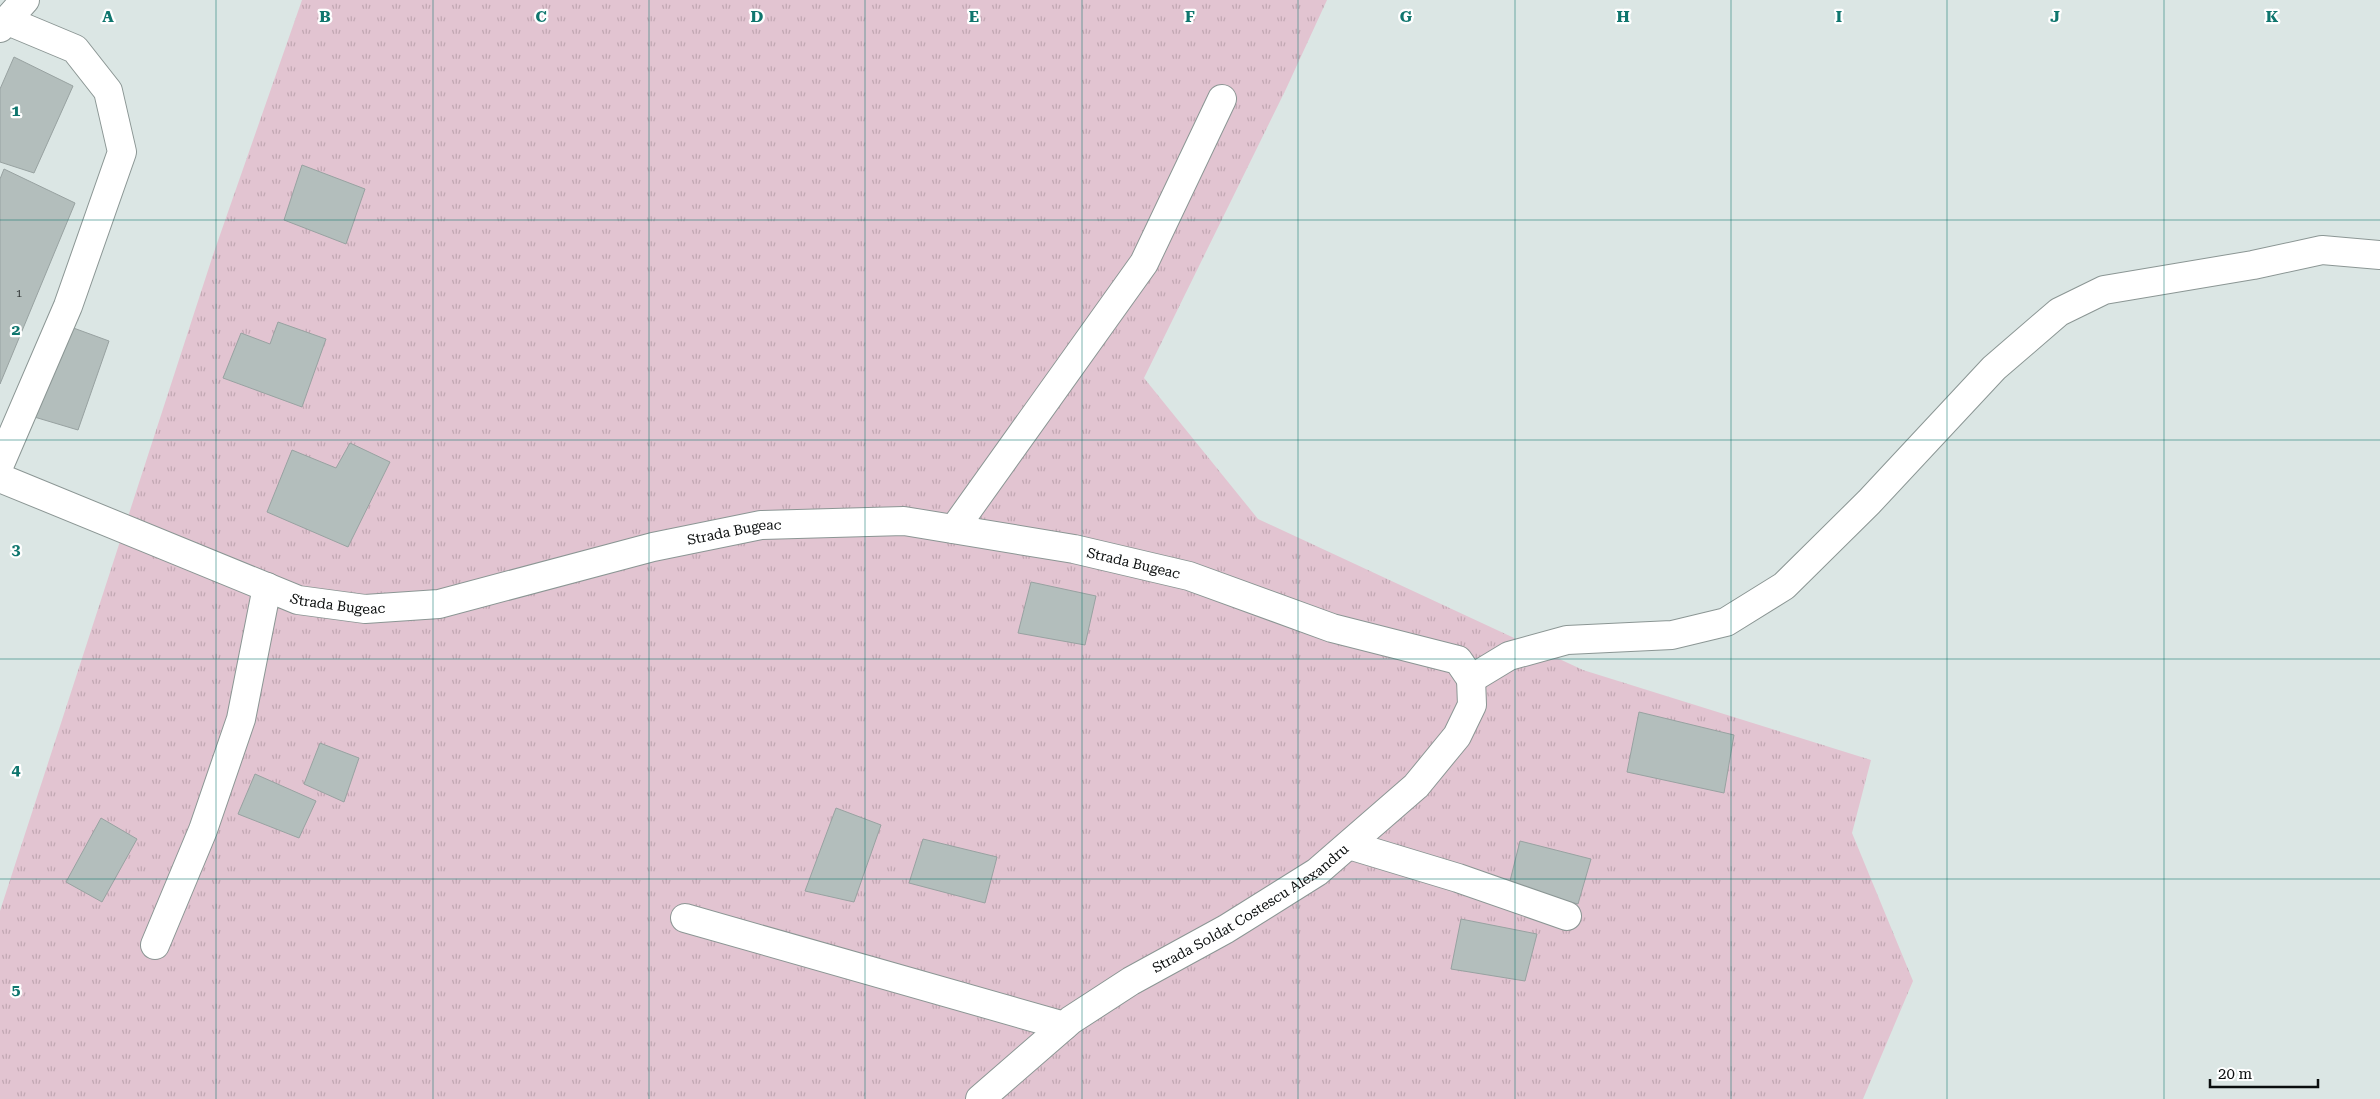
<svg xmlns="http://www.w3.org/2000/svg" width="2380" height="1099" font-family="'Roboto Serif',serif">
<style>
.grass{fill:url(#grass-tufts)}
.building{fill:#b3bebc;stroke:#98a2a1}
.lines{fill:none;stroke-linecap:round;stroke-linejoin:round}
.minor-casing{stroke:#8b9694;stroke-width:30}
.minor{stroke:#fff;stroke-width:28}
.grid{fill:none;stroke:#0f766e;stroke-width:1;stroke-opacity:0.55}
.labels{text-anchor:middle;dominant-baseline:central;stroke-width:4.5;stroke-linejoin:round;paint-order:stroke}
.number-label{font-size:11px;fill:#343939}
.street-label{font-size:14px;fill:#0a0d0d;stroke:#fff}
.grid-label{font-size:16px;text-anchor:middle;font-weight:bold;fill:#0f766e;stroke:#fff;stroke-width:4.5;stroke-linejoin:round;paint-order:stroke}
</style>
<defs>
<pattern id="grass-tufts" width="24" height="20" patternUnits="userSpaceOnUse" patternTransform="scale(1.25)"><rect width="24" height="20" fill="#e2c4d1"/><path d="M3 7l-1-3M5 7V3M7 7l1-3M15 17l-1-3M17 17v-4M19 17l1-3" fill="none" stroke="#c1a7b2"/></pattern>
</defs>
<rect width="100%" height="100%" fill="#dbe6e4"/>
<path class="grass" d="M302 0H1327L1286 89 1144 378 1258 519 1583 670 1871 760 1852 833 1913 981 1863 1099H0V911L213 255Z"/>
<g class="building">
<path d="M14 57 73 86 34 173 0 162V89Z"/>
<path d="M302 165 365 189 346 244 284 220Z"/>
<path d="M4 169 75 203 0 384V179Z"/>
<path d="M278 322 326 339 302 407 223 378 241 333 270 344Z"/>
<path d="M68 326 109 341 78 430 31 416Z"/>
<path d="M350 443 390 462 348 547 267 512 292 450 336 468Z"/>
<path d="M1031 582 1096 596 1085 645 1018 633Z"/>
<path d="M1639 712 1734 735 1724 793 1627 772Z"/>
<path d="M320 743 359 758 344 802 304 784Z"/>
<path d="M255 774 316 801 299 838 238 814Z"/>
<path d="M836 808 881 825 854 902 805 891Z"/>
<path d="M101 818 137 839 102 902 66 882Z"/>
<path d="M923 839 997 857 985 903 909 883Z"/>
<path d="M1520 841 1591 859 1578 904 1509 885Z"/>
<path d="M1461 919 1537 934 1525 981 1451 969Z"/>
</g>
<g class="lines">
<g class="minor-casing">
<g id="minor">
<path d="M0 28 25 0"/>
<path d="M0 464 68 306 122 152 108 91 75 49 8 21"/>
<path id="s1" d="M0 478 298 600 365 609 439 604 653 547 761 525 904 521 1074 549 1189 576 1332 628 1458 660 1471 679"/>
<path d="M954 529 1144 263 1222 99"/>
<path d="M1471 679 1509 656 1567 640 1672 635 1726 622 1784 586 1869 502 1994 368 2059 312 2104 290 2253 265 2322 250 2380 255"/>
<path d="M1349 845 1458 878 1567 916"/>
<path d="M685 918 1064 1026"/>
<path d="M155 945 203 830 241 719 267 587"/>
<path id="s2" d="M980 1099 1071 1020 1131 981 1226 929 1317 872 1416 786 1457 736 1472 705 1471 679"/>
</g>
</g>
<use href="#minor" class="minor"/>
</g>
<path class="grid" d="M216 0V1099M433 0V1099M649 0V1099M865 0V1099M1082 0V1099M1298 0V1099M1515 0V1099M1731 0V1099M1947 0V1099M2164 0V1099M0 220H2380M0 440H2380M0 659H2380M0 879H2380"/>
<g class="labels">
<g class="number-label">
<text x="19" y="293">1</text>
</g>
<g class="street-label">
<text stroke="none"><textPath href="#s1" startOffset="768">Strada Bugeac</textPath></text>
<text stroke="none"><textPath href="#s1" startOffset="1172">Strada Bugeac</textPath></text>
<text stroke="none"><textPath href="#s1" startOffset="362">Strada Bugeac</textPath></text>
<text stroke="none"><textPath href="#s2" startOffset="332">Strada Soldat Costescu Alexandru</textPath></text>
</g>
</g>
<g class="grid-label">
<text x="108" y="22">A</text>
<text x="325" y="22">B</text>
<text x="541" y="22">C</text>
<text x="757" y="22">D</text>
<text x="974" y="22">E</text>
<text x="1190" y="22">F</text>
<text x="1406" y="22">G</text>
<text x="1623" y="22">H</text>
<text x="1839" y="22">I</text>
<text x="2055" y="22">J</text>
<text x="2272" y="22">K</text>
<text x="16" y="116">1</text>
<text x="16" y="335">2</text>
<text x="16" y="555">3</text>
<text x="16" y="775">4</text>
<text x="16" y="995">5</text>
</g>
<path d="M2210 1079v8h108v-8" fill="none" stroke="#0a0d0d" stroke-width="2.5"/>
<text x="2218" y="1079" font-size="15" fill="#0a0d0d" stroke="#ffffff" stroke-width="4" paint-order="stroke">20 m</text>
</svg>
